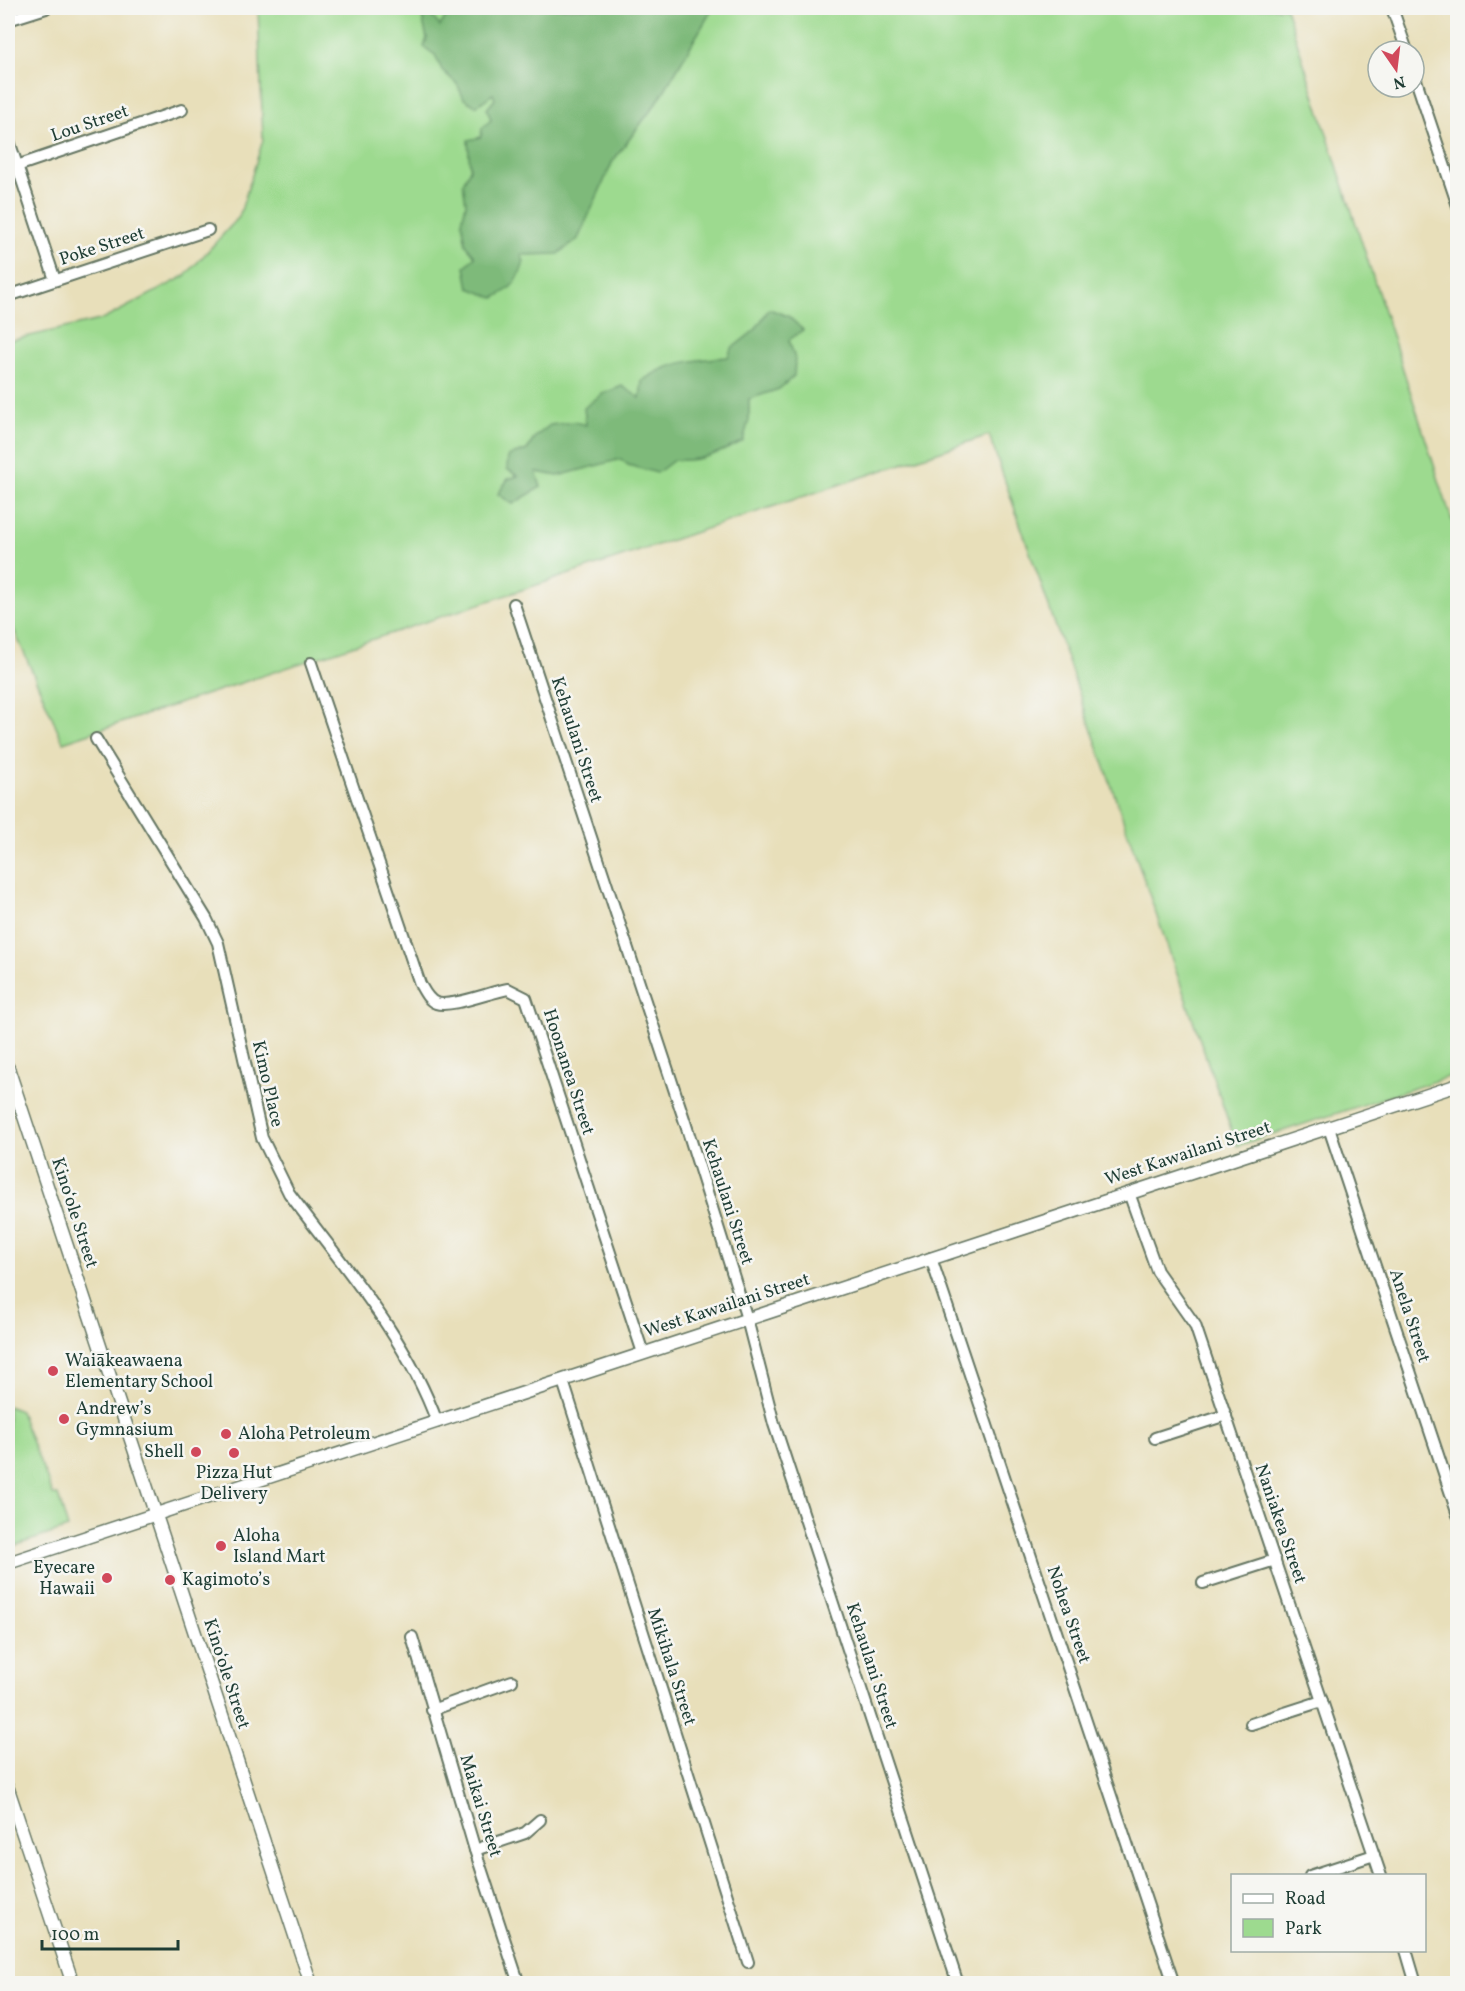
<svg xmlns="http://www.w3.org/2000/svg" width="1465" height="1991" font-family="Vollkorn,serif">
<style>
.green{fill:#9dda8f;stroke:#5e8c62;stroke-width:1.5}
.forest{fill:#7eba7a;stroke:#4e7c57;stroke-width:1.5}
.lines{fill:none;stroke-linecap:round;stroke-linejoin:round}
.minor-casing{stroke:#657663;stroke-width:14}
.tertiary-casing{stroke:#657663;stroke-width:15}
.minor{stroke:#fff;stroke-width:10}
.tertiary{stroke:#fff;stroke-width:12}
.poi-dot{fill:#d1495b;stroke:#f6f6f2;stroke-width:2}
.labels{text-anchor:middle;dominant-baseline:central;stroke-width:5;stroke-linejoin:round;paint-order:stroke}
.street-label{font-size:18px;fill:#1f3d34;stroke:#f6f6f2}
.poi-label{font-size:18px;fill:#1f3d34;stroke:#f6f6f2;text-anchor:start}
</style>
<rect width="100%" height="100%" fill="#f6f6f2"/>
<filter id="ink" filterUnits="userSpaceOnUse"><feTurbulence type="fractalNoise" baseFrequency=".0167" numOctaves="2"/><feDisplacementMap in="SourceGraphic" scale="12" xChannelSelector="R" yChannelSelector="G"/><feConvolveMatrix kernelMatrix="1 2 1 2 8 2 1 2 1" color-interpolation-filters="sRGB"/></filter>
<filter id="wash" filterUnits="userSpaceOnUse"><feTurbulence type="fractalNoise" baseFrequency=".008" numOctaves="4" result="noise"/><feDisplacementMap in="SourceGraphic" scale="24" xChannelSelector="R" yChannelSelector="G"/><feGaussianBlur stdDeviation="1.35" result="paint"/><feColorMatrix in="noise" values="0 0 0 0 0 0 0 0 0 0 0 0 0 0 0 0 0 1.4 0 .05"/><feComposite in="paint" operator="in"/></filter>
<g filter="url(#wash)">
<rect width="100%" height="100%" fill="#e8dfba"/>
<g class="green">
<path d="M258 8H1286L1457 536V1074L1237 1146 989 435 63 742 8 616V341L104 319 185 276 239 217 263 140Z"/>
<path d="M8 1406 20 1411C30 1440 43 1466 53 1495H58L68 1528 8 1548Z"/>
</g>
<g class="forest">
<path d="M451 8H713L660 98 613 161 578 239 558 254 521 255 524 261C519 281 512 289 494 298L469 288 465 267 475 256 466 245 462 221 466 204 463 183 470 169 468 140 481 137 482 128 491 120 487 109 495 99 493 94 476 106 464 99 457 84 442 70 435 55 424 47 427 38 422 17 429 13 440 26Z"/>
<path d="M769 309 788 316 803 330 789 340 795 359 794 376 779 389 749 399V420L743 441C720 453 700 462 674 460L657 473 628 465 621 459 558 476 536 472 541 487 513 504 498 494 508 479 518 476 507 469 508 456 527 450 535 437 550 425 575 422 586 425 584 408 602 394 622 386 640 398 642 381C670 361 694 360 728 357L731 349 755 330Z"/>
</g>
</g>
<g filter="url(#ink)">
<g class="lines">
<g class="minor-casing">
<g id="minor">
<path d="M1392 8 1407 51"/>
<path d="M8 20 46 8"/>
<path d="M1414 74 1458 206"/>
<path d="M8 138 55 280"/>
<path d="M8 169 182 110"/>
<path d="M8 296 208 230"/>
<path d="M514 604 685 1122 747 1319 774 1424 958 1984"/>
<path d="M311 663 420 984C424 991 428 1000 436 1003 451 1008 490 992 508 989L526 998 643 1353"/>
<path d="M96 739 206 918 218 943 262 1138 289 1193C343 1266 406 1336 437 1422"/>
<path d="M1329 1128 1458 1515"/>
<path d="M1129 1193 1157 1271 1195 1325 1381 1876"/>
<path d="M931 1258 1174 1984"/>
<path d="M563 1381 748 1962"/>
<path d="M1155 1438 1226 1415"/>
<path d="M1203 1583 1275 1560"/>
<path d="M412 1637 475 1850 519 1984"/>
<path d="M432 1710 512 1681"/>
<path d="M1251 1724 1322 1701"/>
<path d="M475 1850 525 1833 540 1820"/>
<path d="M1310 1876 1374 1855"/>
<path d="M1406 1950 1416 1984"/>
</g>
</g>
<g class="tertiary-casing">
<g id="tertiary">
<path d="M8 1068 311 1984"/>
<path d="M8 1563 1458 1085"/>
<path d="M8 1789 73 1984"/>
</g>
</g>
<use href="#minor" class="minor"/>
<use href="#tertiary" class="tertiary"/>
</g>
</g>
<g class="poi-dot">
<circle cx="53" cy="1371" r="6"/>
<circle cx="64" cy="1419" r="6"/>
<circle cx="226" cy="1434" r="6"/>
<circle cx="196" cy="1452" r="6"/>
<circle cx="234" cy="1453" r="6"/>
<circle cx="221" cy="1546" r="6"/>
<circle cx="107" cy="1578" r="6"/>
<circle cx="170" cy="1580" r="6"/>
</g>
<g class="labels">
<g class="street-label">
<text transform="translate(90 124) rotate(-19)">Lou Street</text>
<text transform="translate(102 247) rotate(-18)">Poke Street</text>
<text transform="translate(576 740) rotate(72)">Kehaulani Street</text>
<text transform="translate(568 1072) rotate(72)">Hoonanea Street</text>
<text transform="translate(267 1084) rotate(77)">Kimo Place</text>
<text transform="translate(1188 1154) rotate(-18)">West Kawailani Street</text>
<text transform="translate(727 1202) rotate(72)">Kehaulani Street</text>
<text transform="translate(74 1213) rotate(72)">Kinoʻole Street</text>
<text transform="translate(727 1306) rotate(-18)">West Kawailani Street</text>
<text transform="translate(1409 1316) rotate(72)">Anela Street</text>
<text transform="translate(1280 1524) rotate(71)">Naniakea Street</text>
<text transform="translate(1068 1615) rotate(71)">Nohea Street</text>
<text transform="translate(871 1666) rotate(72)">Kehaulani Street</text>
<text transform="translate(671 1667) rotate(72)">Mikihala Street</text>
<text transform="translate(226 1674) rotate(72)">Kinoʻole Street</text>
<text transform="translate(480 1806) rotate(73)">Maikai Street</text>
</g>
<g class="poi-label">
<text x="65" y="1361">Waiākeawaena<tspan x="65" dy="21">Elementary School</tspan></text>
<text x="76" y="1409">Andrew’s<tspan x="76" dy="21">Gymnasium</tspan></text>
<text x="238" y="1434">Aloha Petroleum</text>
<text x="184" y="1452" text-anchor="end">Shell</text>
<text x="234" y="1473" text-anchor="middle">Pizza Hut<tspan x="234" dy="21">Delivery</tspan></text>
<text x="233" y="1536">Aloha<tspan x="233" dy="21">Island Mart</tspan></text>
<text x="95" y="1568" text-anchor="end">Eyecare<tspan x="95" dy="21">Hawaii</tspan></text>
<text x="182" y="1580">Kagimoto’s</text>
</g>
</g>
<rect width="1465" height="1991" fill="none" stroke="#f6f6f2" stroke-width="30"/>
<rect x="1231" y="1874" width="195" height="78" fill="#f6f6f2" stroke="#a0aca6" stroke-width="1.5"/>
<rect x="1243" y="1894" width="30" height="9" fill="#ffffff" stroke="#a0aca6" stroke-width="1.5"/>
<text x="1285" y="1904" font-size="18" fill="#1f3d34">Road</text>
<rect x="1243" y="1919" width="30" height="18" fill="#9dda8f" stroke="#a0aca6" stroke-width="1.5"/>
<text x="1285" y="1934" font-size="18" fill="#1f3d34">Park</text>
<g transform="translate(1396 69) rotate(166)"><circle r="28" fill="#f6f6f2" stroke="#a0aca6" stroke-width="1.5"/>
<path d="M0-4.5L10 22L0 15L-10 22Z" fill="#d1495b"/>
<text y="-9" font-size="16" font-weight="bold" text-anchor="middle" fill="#1f3d34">N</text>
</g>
<path d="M42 1940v9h136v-9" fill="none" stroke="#1f3d34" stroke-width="3"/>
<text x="51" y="1940" font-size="18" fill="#1f3d34" stroke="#f6f6f2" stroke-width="4.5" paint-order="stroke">100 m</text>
</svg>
